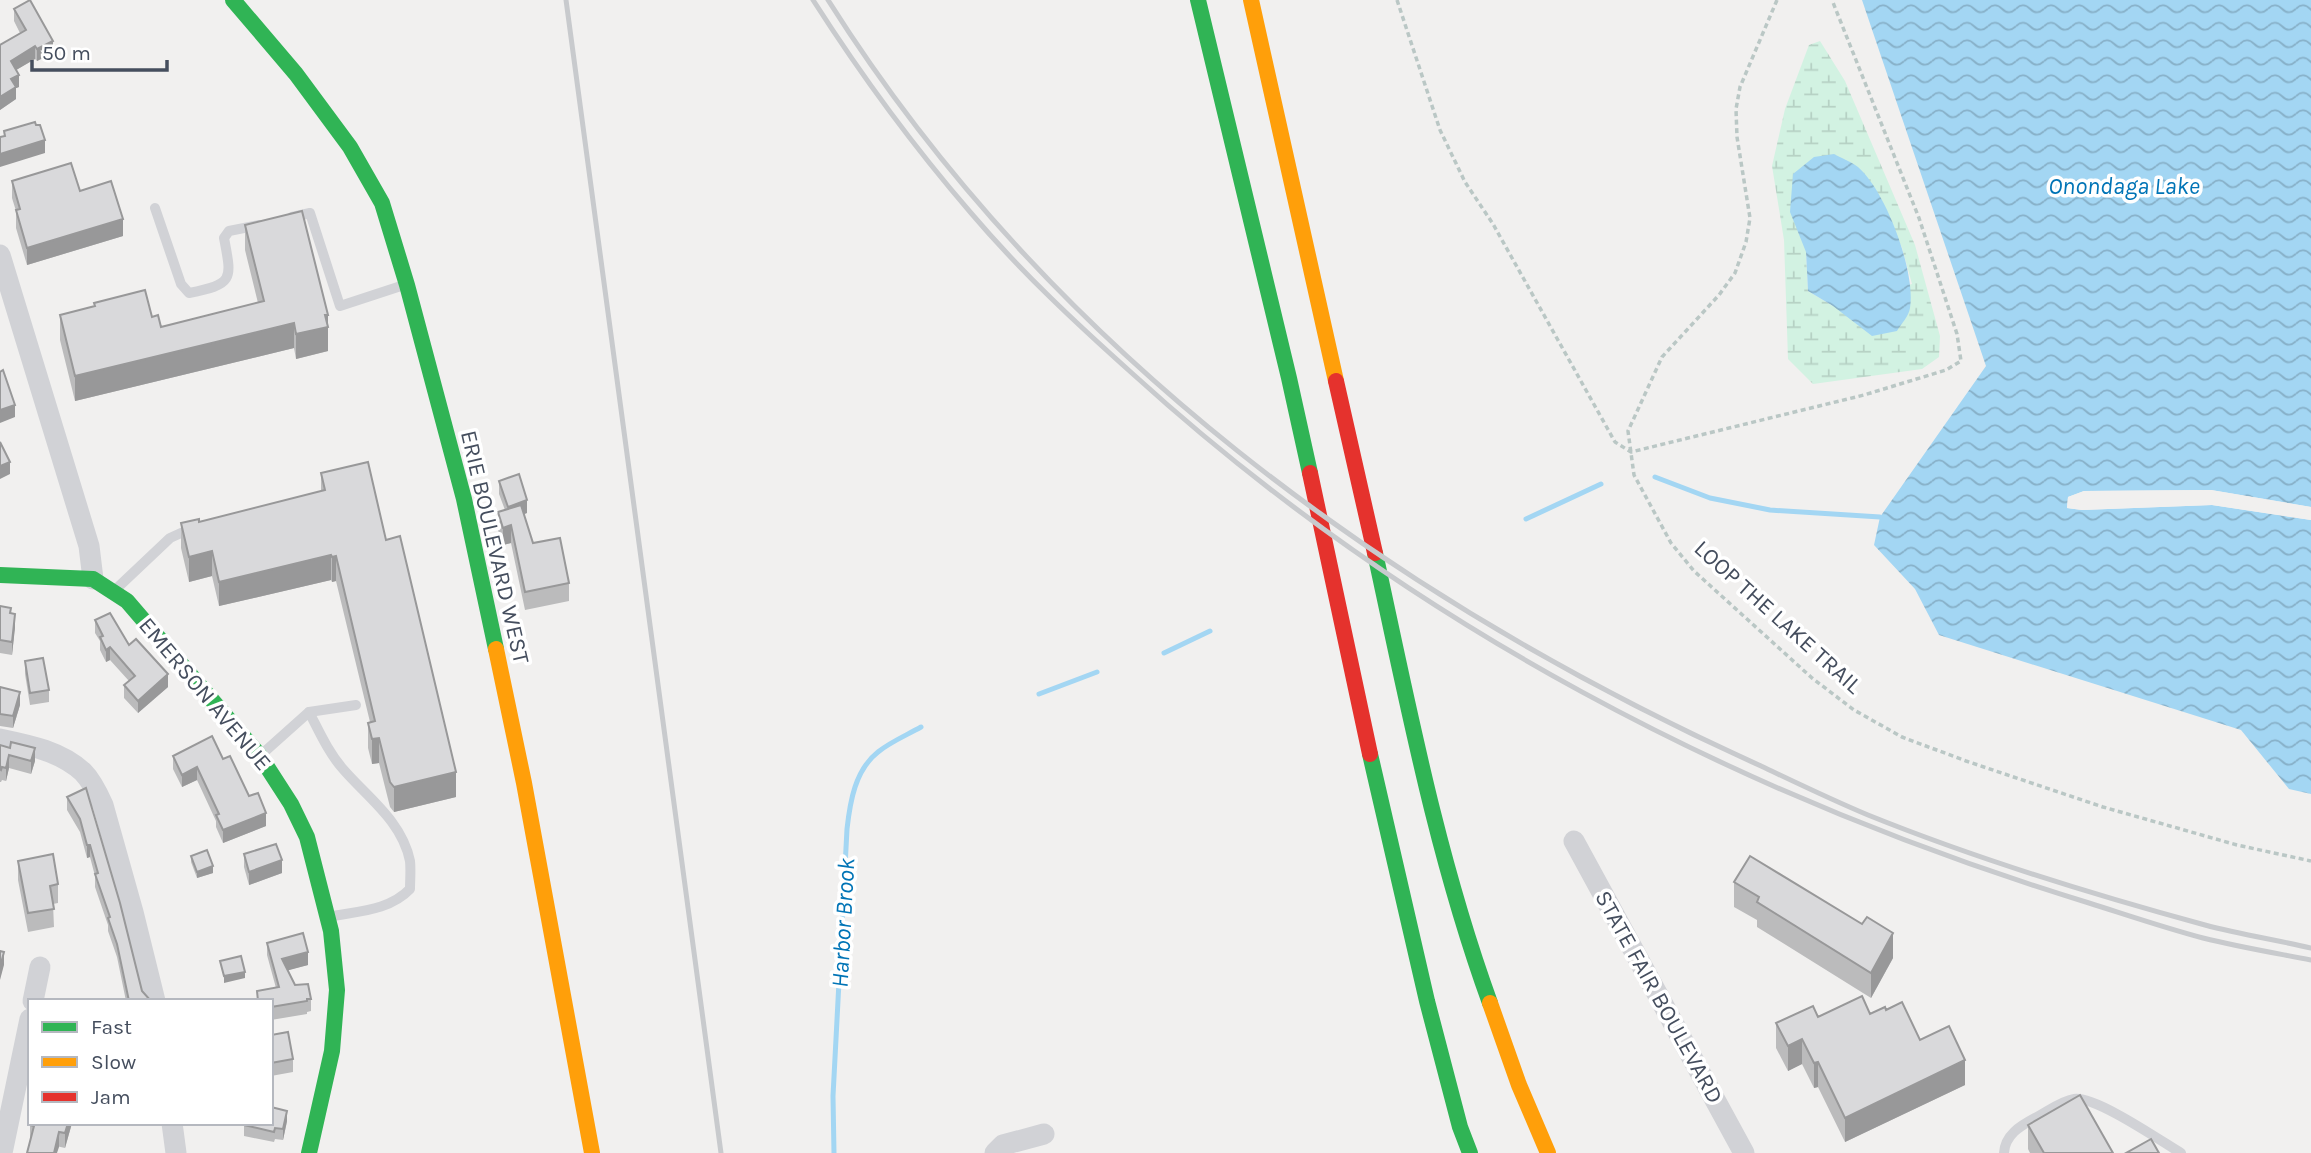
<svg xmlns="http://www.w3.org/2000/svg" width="2311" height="1153" font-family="Karla,sans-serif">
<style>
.wetland{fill:url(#wetland-marsh);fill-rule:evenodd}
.water{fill:url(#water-waves)}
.pier{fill:#f1f0ef}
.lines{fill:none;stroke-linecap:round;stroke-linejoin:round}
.stream{stroke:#a3d6f3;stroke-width:5}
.path{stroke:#bac7c5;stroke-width:3.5;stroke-dasharray:5 3.5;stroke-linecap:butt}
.lane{stroke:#d1d2d6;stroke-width:10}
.street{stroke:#d1d2d6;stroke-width:21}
.fast{stroke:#30b455;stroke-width:16}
.slow{stroke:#ff9f0a;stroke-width:16}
.jam{stroke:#e5322d;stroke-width:16}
.rail{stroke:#c8cacd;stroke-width:5}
.wall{fill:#bbbbbc}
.shaded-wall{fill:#989899}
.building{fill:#d9d9db;stroke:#989899;stroke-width:2}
.labels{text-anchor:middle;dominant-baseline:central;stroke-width:7;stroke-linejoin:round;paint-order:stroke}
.street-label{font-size:23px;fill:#454e5e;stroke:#fff}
.water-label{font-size:24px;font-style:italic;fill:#0074b6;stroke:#fff}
</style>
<defs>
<pattern id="wetland-marsh" width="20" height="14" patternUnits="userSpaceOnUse" patternTransform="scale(1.75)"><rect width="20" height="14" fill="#d2f2e2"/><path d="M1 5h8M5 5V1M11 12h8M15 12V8" fill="none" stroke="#b6d1c4"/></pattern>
<pattern id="water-waves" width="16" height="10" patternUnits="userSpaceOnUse" patternTransform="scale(1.75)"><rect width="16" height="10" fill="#a3d6f3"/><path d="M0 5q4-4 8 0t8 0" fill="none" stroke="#87b0c8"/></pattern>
</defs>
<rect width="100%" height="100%" fill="#f1f0ef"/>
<path class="wetland" d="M1820 41 1845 81 1915 245 1940 336 1939 357 1922 369 1813 384 1788 359 1784 240 1772 166 1785 109 1809 45ZM1881 199 1902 248 1912 284 1833 306 1808 291 1806 252Z"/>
<g class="water">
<path d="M1862 0H2311V507L2211 490 2084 491 2068 497 2067 508 2082 510 2212 505 2311 520V794L2289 789 2241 730 1939 635 1915 589 1874 545 1880 517 1986 366Z"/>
<path d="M1834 154C1841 158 1852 162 1858 167 1886 191 1916 272 1910 308 1909 316 1901 324 1897 331L1872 336 1833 306 1808 291 1806 252 1790 212 1793 174 1814 157Z"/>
</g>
<path class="pier" d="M2211 490 2311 507V510L2210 494H2085L2071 500V505L2212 502 2311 516V520L2212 505 2082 510 2067 508 2068 497 2084 491Z"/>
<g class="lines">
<g class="stream">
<path d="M1655 477 1710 498 1770 510 1880 517"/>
<path d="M1526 519 1601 484"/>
<path d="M1164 653 1210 631"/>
<path d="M1039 694 1097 672"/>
<path d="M834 1153 833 1096 847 829C850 802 855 770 878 752 890 742 907 735 921 727"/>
</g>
<g class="path">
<path d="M1397 0 1440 130 1465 182 1493 224 1615 442 1631 452 1864 395 1946 370 1961 361 1957 334 1919 218 1832 0"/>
<path d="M1777 0 1740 87 1736 109 1737 137 1750 218 1746 242 1735 273 1719 295 1662 357 1628 431 1634 475 1671 543 1694 571 1812 678 1854 710 1902 737 1966 761 2103 807 2237 845 2311 861"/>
</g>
<g class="lane">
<path d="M155 208 181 284 189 293C234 284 232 280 224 238L229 231 259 225"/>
<path d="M292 217 310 213 340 306 404 285"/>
<path d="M115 590 170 538 192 528"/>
<path d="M309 712C319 731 328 752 343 769 367 797 402 821 410 861 411 870 410 880 410 889 389 911 357 911 328 917"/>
<path d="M262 754 309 712 356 705"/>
<path d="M2004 1153C2005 1135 2020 1126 2035 1118 2047 1112 2061 1101 2074 1099 2094 1095 2161 1141 2181 1153"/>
</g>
<g class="street">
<path d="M0 255 89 546 93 579"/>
<path d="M0 739C29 745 60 751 83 772 91 780 98 794 103 805L133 912 155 1001"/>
<path d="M1574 841 1744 1153"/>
<path d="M33 1001 40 967"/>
<path d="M172 1123 176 1153"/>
<path d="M2 1153 30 1019"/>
<path d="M995 1153 1003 1145 1044 1134"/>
</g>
<g class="fast">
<path d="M233 0 296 74 350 147 382 203 407 285 464 499 496 649"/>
<path d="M1198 0 1289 378 1310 473"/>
<path d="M1375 553C1408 705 1437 857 1490 1003"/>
<path d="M0 575 93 579 127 601 260 756 291 804 307 837 331 931 337 990 332 1051 309 1153"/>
<path d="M1370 754 1427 1001 1460 1127 1470 1153"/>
</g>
<g class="slow">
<path d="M1251 0 1336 381"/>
<path d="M496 649 524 783 592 1153"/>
<path d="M1490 1003 1519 1085 1548 1153"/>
</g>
<g class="jam">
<path d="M1336 381 1375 553"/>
<path d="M1310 473 1370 754"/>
</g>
<g class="rail">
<path d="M566 0 721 1153"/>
<path d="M813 0C861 75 913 146 971 213 1021 272 1077 324 1134 375 1408 624 1736 795 2089 903 2127 915 2165 928 2203 938 2239 947 2275 953 2311 960"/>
<path d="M828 0C1048 349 1389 598 1761 766 1797 783 1832 800 1868 815 1977 859 2091 894 2205 925 2239 934 2276 940 2311 948"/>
</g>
</g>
<g class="wall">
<path d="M14 9 53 53 37 61 35 59 16 70 19 87 16 88V99L0 110V45L20 33 14 21Z"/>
<path d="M12 181 80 191 123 236 27 265 16 228V211L12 198Z"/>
<path d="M245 225 328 315V351L296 359 294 348 75 401 60 340V315L94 306V303L152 317 161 327 258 303 245 250Z"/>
<path d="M321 473 386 540 456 797 394 812 390 807 379 763 372 764 368 748V723L370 722 336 581 332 582 331 580 219 606 212 576 189 582 181 548V523L199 522 321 491Z"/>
<path d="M499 481 527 513 524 514 533 543 569 583V601L525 610 511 543 503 545 498 530V512L505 510 499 494Z"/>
<path d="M0 606 11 613 15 627 12 655 0 653Z"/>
<path d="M95 620 129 645 168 687 138 713 124 698V685L129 681 110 660 106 662 100 650V641L95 633Z"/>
<path d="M25 661 49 690V702L30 705 25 674Z"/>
<path d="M0 687 20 705 13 728 0 726Z"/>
<path d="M0 745 35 761 31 774 9 768 6 781 2 780 1 782H0Z"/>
<path d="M173 756 223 759 249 796 266 826 223 843 216 827V821L197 780 182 787 173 769Z"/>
<path d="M86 788 142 991 151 1001H126L117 957 108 931V925L95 887V876L90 857 87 858 80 832 67 810V797Z"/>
<path d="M244 854 282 873 249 885 244 867Z"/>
<path d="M191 856 213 873 197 878 191 862Z"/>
<path d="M18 861 58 884V903L53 904 54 927 28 932 18 880Z"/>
<path d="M1734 882 1893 958 1871 998 1757 927V920L1734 907Z"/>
<path d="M267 943 308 965 288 970 295 985 311 999V1011L307 1012V1014L271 1020V1001H257V991L276 988 267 955Z"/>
<path d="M1870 1014 1920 1040 1965 1085 1845 1142 1818 1087 1814 1088 1802 1064 1788 1071 1776 1048V1023L1818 1017Z"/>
<path d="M271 1035 293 1059V1072L271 1076Z"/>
<path d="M287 1121 283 1140 275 1139 274 1142 244 1136V1125Z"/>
<path d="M72 1123 65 1148 30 1140V1125Z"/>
<path d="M2028 1125 2113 1153H2030L2028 1149Z"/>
</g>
<g class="shaded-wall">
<path d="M53 41V53L37 61V49Z"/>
<path d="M35 46V59L11 73V61Z"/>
<path d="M19 75V87L16 88V99L0 110V97L11 79Z"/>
<path d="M45 140V153L0 167V154Z"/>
<path d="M123 219V236L27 265V248Z"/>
<path d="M325 315H328V351L296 359V334Z"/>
<path d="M294 323V348L75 401V376Z"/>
<path d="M15 405V417L0 423V410Z"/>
<path d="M10 462V474L0 479V466Z"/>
<path d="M527 500V513L508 520V507Z"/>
<path d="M511 525V543L503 545V528Z"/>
<path d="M212 551V576L189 582V557Z"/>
<path d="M331 555V580L219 606V582Z"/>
<path d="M336 556V581L332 582V557Z"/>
<path d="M15 614V627L12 655V642Z"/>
<path d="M110 647V660L106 662V650Z"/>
<path d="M168 674V687L138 713V701Z"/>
<path d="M20 692V705L13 728V716Z"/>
<path d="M379 738V763L372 764V739Z"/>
<path d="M35 748V761L31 774V761Z"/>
<path d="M9 755V768L6 781V768Z"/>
<path d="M197 767V780L182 787V775Z"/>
<path d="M456 772V797L394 812V787Z"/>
<path d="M266 813V826L223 843V830Z"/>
<path d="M87 845H90V857L87 858Z"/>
<path d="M282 860V873L249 885V872Z"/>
<path d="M213 866V873L197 878V872Z"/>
<path d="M1893 933V958L1871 998V973Z"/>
<path d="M4 952V965L0 980V967Z"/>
<path d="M308 952V965L282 972V959Z"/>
<path d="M245 972V978L224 983V976Z"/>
<path d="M1802 1039V1064L1788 1071V1046Z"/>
<path d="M1965 1060V1085L1845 1142V1118Z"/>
<path d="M1818 1062V1087L1814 1088V1063Z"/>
<path d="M287 1111V1121L283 1140V1129Z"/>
<path d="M68 1123H72L65 1148V1133Z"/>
<path d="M59 1132V1147L57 1153H54Z"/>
</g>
<g class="building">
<path d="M30 0 53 41 37 49 35 46 11 61 19 75 11 79 16 87 0 97V45L26 30 14 9Z"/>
<path d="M35 122 36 125H40L45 140 0 154V137L5 136 4 131Z"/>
<path d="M71 163 80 191 111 181 123 219 27 248 16 210 20 209 12 181Z"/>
<path d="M302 211 328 315H325L328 327 296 334 294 323 75 376 60 315 95 306 94 303 145 290 152 317 158 315 161 327 264 301 245 225Z"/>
<path d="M3 370 15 405 0 410V372Z"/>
<path d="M0 442 10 462 0 466Z"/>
<path d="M368 462 386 540 400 536 456 772 394 787 390 782 379 738 372 739 368 723 375 721 336 556 332 557 331 555 219 582 212 551 189 557 181 523 199 519V522L325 490 321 473Z"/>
<path d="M519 474 527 500 508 507 499 481Z"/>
<path d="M521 505 533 543 560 538 569 583 525 592 511 525 503 528 498 512Z"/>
<path d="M0 606 11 608 10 613 15 614 12 642 0 640Z"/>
<path d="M110 613 129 645 136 639 168 674 138 701 124 685 135 676 110 647 106 650 100 637 103 636 95 620Z"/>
<path d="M43 658 49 690 30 693 25 661Z"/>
<path d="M0 687 20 692 13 716 0 714Z"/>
<path d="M212 736 223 759 230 756 249 796 258 793 266 813 223 830 216 815 219 814 197 767 182 775 173 756Z"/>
<path d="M11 742 35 748 31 761 9 755 6 768 2 767 1 770 0 769V745L10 748Z"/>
<path d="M86 788 120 903 142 991 151 1001H129L117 944 108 918 110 917 95 874 98 873 90 845H87L80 819 67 797Z"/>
<path d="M276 844 282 860 249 872 244 854Z"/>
<path d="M207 850 213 866 197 872 191 856Z"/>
<path d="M53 854 58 884 50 886 54 909 28 913 18 861Z"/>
<path d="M1750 856 1862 924 1867 917 1893 933 1871 973 1757 902 1759 897 1734 882Z"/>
<path d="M303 933 308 952 282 959 295 985 308 984 311 999H307V1001L271 1007V1001H258L257 991 279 987 267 943Z"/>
<path d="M0 951 4 952 0 967Z"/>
<path d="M241 956 245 972 224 976 220 961Z"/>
<path d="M1862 996 1870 1014 1885 1007 1886 1010 1902 1002 1920 1040 1949 1026 1965 1060 1845 1118 1818 1062 1814 1063 1802 1039 1788 1046 1776 1023 1813 1006 1818 1017Z"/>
<path d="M288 1032 293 1059 271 1063V1035Z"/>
<path d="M2080 1095 2113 1153H2044L2028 1125Z"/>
<path d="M271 1107 287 1111 283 1129 275 1128 274 1132 244 1125 245 1123H271Z"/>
<path d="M30 1123H68L65 1133 59 1132 54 1153H27L34 1126 30 1125Z"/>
<path d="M2151 1139 2159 1153H2126Z"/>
</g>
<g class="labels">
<g class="street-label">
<text transform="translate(495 547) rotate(77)">ERIE BOULEVARD WEST</text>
<text transform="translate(1778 617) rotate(42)">LOOP THE LAKE TRAIL</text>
<text transform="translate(205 694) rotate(50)">EMERSON AVENUE</text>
<text transform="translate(1659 997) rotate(61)">STATE FAIR BOULEVARD</text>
</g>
<g class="water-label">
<text x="2124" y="186">Onondaga Lake</text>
<text transform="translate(843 923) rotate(-87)">Harbor Brook</text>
</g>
</g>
<rect x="28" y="999" width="245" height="126" fill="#ffffff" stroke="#b5b8bf" stroke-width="2"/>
<rect x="42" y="1022" width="35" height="10" fill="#30b455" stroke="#b5b8bf" stroke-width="2"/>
<text x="91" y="1034" font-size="21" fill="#454e5e">Fast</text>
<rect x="42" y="1057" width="35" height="10" fill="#ff9f0a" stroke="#b5b8bf" stroke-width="2"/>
<text x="91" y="1069" font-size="21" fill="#454e5e">Slow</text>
<rect x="42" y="1092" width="35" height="10" fill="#e5322d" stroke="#b5b8bf" stroke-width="2"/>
<text x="91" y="1104" font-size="21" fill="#454e5e">Jam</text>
<path d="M32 60v10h135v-10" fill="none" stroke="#454e5e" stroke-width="3.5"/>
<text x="42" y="60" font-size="21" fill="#454e5e" stroke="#ffffff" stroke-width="5" paint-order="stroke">50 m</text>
</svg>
